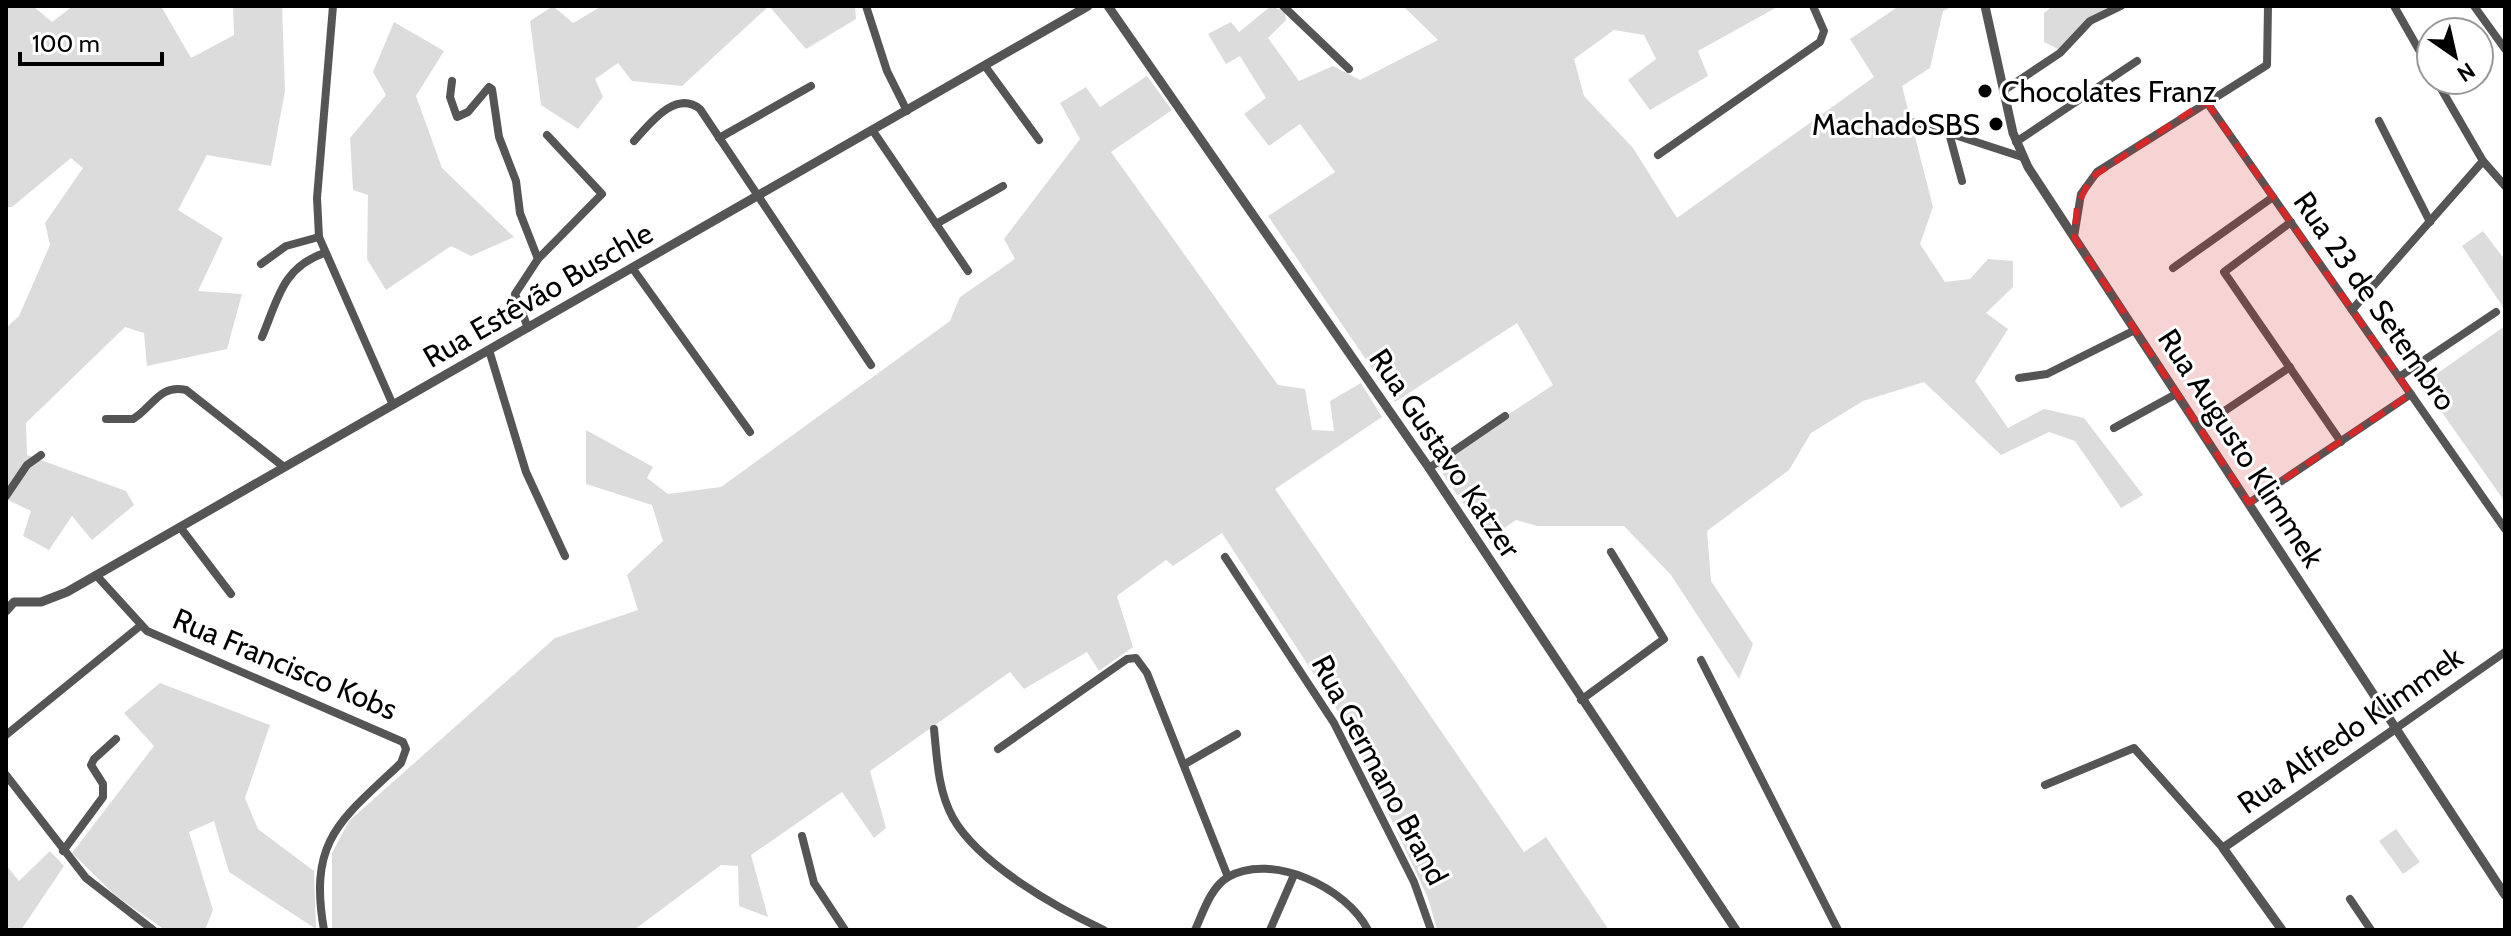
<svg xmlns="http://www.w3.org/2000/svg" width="2511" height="936" font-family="Cabin,sans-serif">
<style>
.green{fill:#dcdcdc}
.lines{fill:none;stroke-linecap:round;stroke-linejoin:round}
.minor{stroke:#555;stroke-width:8}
.tertiary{stroke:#555;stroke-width:9}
.marked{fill:#d62828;fill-opacity:0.2;stroke:#d62828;stroke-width:6;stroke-dasharray:16 10;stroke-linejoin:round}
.poi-dot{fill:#000;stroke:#fff;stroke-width:3}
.labels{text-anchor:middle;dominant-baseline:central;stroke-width:6;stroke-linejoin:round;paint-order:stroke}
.poi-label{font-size:30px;fill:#000;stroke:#fff;text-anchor:start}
.street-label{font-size:30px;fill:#000;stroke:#fff}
</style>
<rect width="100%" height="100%" fill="#fff"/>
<g class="green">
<path d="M6 6H33L52 22 73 6H161L191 58 234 35 233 6H282L285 91 271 166 207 155 178 210 223 238 198 291 242 294 227 349 147 366 144 333 125 327 26 423 27 455 126 491 134 505 92 540 72 516 49 550 23 536 31 511 6 499V328L19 316 50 245 45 223 83 168 71 158 12 207H6Z"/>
<path d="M553 6 573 23 602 6H855L856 19 806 49 769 6 682 86 632 81 618 63 595 79 603 97 578 129 541 105 530 21Z"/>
<path d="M1271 6 1285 12 1286 20 1268 38 1299 81 1333 66 1360 80 1438 40 1403 6H1779L1698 51 1708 76 1650 110 1628 80 1656 59 1644 35 1614 30 1574 59 1584 96 1633 148 1677 218 1874 77 1850 39 1899 6H1953L1943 11 1930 68 1902 86 1933 207 1920 244 1945 282 1970 279 1988 259 2013 261V287L1986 313 2008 329 1975 381 2008 428 2044 409 2084 418 2143 495 2121 508 2075 441 2049 432 2001 455 1924 382 1863 401 1811 433 1789 470 1707 531 1711 581 1753 644 1739 679 1671 575 1624 526H1537L1516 520 1488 539 1435 463 1553 385 1517 323 1395 402 1268 216 1335 172 1300 124 1269 146 1244 114 1266 98 1240 56 1226 64 1208 34 1231 22 1239 32Z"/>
<path d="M2053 6H2114L2089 19 2060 50 2044 42V13Z"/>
<path d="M394 22 444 51 416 96 442 168 514 237 471 256 451 246 386 290 367 259 368 195 353 190 350 138 386 95 373 72Z"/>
<path d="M1147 76 1172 110 1111 152 1278 385 1305 389 1312 430 1334 431 1330 401 1361 383 1382 417 1275 489 1524 852 1546 837 1609 930H1437L1428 898 1347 725 1222 533 1173 566 1166 560 1117 596 1133 647 1099 671 1087 652 1024 689 1010 672 870 771 886 828 874 838 842 792 751 855 768 917 739 906 738 866 721 865 634 930H332V853L349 821 555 638 638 610 627 575 663 541 652 505 586 484V430L653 467 647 478 668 494 721 487 950 321 960 297 1015 259 1004 239 1080 139 1060 103 1086 87 1100 107Z"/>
<path d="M2483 231 2505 260V310L2462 246Z"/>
<path d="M2505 326V502L2422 384Z"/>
<path d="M160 683 270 725 245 798 258 829 314 871 316 929 229 872 214 821 189 832 213 910 205 930H165L116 896 72 853 154 746 124 713Z"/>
<path d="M2396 829 2420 862 2403 874 2379 841Z"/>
<path d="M50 851 64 866 21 930 6 927V865L19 881Z"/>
</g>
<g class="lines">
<g class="minor">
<path d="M333 6 317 198 319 237 393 405"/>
<path d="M866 6 887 71 907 111"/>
<path d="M1283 6 1349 69"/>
<path d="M2394 6 2431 71"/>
<path d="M2474 6 2505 49"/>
<path d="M985 66 1039 140"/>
<path d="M452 81 450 97 457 117 468 112 489 87 492 89 499 137 516 181 520 213 538 259 515 294 528 328"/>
<path d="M2003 91 2060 53 2090 21 2121 6"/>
<path d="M2206 101 2505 529"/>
<path d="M2379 121 2430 222"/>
<path d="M1915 122 2022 157"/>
<path d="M873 131 968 271"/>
<path d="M1949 133 1962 181"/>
<path d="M719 138 811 86"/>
<path d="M634 141C649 125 675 89 700 109L871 365"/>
<path d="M2016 142 2137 61"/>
<path d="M1658 155 1820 42 1824 31 1813 6"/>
<path d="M2483 161 2505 186"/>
<path d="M2291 222 2224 272 2341 442"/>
<path d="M936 224 1003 186"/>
<path d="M2074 237 2081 194 2097 172 2267 65 2268 6"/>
<path d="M538 259 602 194 547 135"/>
<path d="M261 264 286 246 319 237"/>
<path d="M2173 268 2273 197"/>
<path d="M633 269 750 432"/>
<path d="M2352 310 2483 161 2436 80"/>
<path d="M262 337C278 299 282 268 324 253"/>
<path d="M489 350 526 472 565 556"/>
<path d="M2399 377 2496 312"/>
<path d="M2019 378 2047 374 2135 330"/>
<path d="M106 419H133C153 407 159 384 186 390L284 467"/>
<path d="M2114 428 2176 394"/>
<path d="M2199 428 2290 367"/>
<path d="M1429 468 1505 416"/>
<path d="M6 496 27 465 41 455"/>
<path d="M2249 503 2411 394"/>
<path d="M180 527 231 594"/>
<path d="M1225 557 1334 723 1414 882 1431 930"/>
<path d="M96 575 147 631 403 742 406 749 401 763C341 820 308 839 324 930"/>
<path d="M1701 660 1838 930"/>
<path d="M1581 700 1664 639 1611 552"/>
<path d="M934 729C937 759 938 791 953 818 979 864 1057 908 1104 930"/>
<path d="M2395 729 2505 652"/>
<path d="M6 735 140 626"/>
<path d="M998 749 1127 659 1136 658 1147 673 1228 877"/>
<path d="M1185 764 1237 734"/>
<path d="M6 775 86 878 153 930"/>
<path d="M2045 785 2134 748 2223 848"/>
<path d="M802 836 814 883 845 930"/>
<path d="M63 851 103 797V784L91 765 94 759 116 739"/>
<path d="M2350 899 2371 930"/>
<path d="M1195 930C1203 913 1210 888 1228 877 1272 852 1347 888 1368 930"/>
<path d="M1270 930 1294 875"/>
</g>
<g class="tertiary">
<path d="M1108 6 1429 468 1736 930"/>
<path d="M1985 6 2013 133 2028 167 2505 895"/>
<path d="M6 611 14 602H41L67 592 1088 6"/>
<path d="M2282 930 2223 848 2395 729"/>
</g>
</g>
<path class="marked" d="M2206 101 2411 394 2249 503 2074 237 2077 206 2091 178Z"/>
<g class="poi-dot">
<circle cx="1985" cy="91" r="8"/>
<circle cx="1996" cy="124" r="8"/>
</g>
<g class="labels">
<g class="poi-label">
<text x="2001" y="91">Chocolates Franz</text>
<text x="1980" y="124" text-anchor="end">MachadoSBS</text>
</g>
<g class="street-label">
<text transform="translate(538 295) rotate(-30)">Rua Estêvão Buschle</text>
<text transform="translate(2375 301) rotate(55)">Rua 23 de Setembro</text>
<text transform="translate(2241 448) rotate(57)">Rua Augusto Klimmek</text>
<text transform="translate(1445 453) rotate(56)">Rua Gustavo Katzer</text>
<text transform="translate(285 664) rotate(23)">Rua Francisco Kobs</text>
<text transform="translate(2350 730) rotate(-35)">Rua Alfredo Klimmek</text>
<text transform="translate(1380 770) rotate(62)">Rua Germano Brand</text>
</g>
</g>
<rect width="2511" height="936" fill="none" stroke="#000000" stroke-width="16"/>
<g transform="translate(2455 56) rotate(146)"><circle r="38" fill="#ffffff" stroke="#999999" stroke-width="2"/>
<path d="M0-6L14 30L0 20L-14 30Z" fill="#000000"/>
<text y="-12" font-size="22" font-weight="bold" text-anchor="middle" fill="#000000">N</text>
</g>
<path d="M20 52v12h142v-12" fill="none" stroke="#000000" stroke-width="4"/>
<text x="32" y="52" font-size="24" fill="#000000" stroke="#ffffff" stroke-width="6" paint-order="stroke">100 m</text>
</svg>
